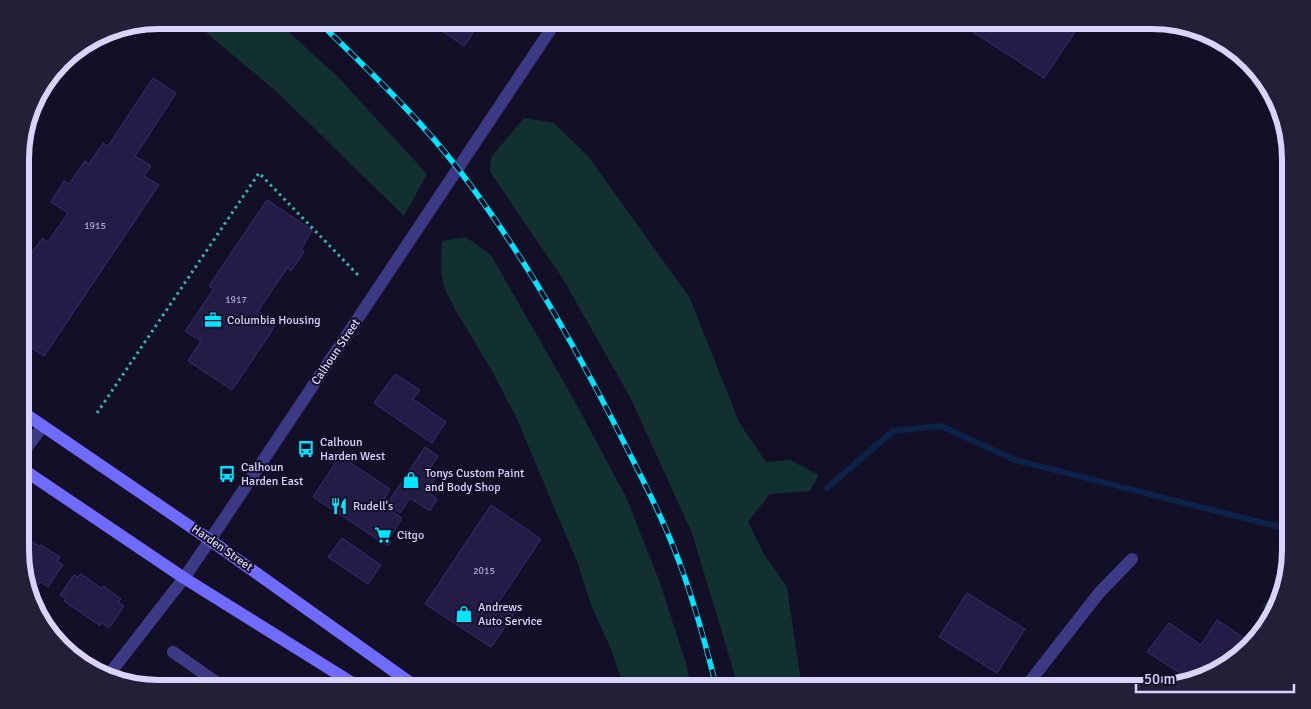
<svg xmlns="http://www.w3.org/2000/svg" width="1311" height="709" font-family="Signika,sans-serif">
<style>
.green{fill:#12302f}
.lines{fill:none;stroke-linecap:round;stroke-linejoin:round}
.stream{stroke:#0c2248;stroke-width:6}
.building{fill:#241b47;stroke:#3b2d73}
.path{stroke:#2fb8b0;stroke-width:3;stroke-dasharray:2.5 4;stroke-linecap:butt}
.service{stroke:#3d3a85;stroke-width:12}
.minor{stroke:#3d3a85;stroke-width:12}
.tertiary{stroke:#3d3a85;stroke-width:12}
.secondary{stroke:#6f6bff;stroke-width:12}
.rail-casing{stroke:#00e5ff;stroke-width:5.5}
.rail{stroke:#130f26;stroke-width:4;stroke-dasharray:11;stroke-linecap:butt}
.labels{text-anchor:middle;dominant-baseline:central;stroke-width:4;stroke-linejoin:round;paint-order:stroke}
.number-label{font-size:10px;fill:#aca6d1}
.poi-label{font-size:12px;fill:#d9d4ff;stroke:#130f26;text-anchor:start}
.street-label{font-size:12px;fill:#d9d4ff;stroke:#130f26}
.rim{fill:none;stroke:#d9d4ff;stroke-width:6}
</style>
<rect width="100%" height="100%" fill="#130f26"/>
<g class="green">
<path d="M191 20H276L338 77 427 174 404 216 278 93Z"/>
<path d="M524 118 554 123 588 156 690 298 739 422 766 462 790 460 819 475 810 491 770 494 748 522 765 556 787 587 802 689H739L692 533 630 397 563 279 490 172 491 157Z"/>
<path d="M466 237 491 255 574 400 626 497 659 580 687 666 691 689H625L610 647 591 605 578 564 517 419 492 371 456 311 444 287 441 272 442 241Z"/>
<path d="M1284 578 1277 612 1274 615 1262 608Z"/>
</g>
<g class="lines">
<path class="stream" d="M827 488 893 431 941 426 1015 460 1291 530"/>
</g>
<g class="building">
<path d="M426 20H482L464 46Z"/>
<path d="M961 20H1083L1044 78 959 23Z"/>
<path d="M153 78 176 93 135 156 151 166 144 176 159 185 44 356 21 341V253L28 258 42 238 48 242 68 213 51 202 64 181 69 184 85 161 89 164 103 143 108 146Z"/>
<path d="M267 200 312 230 301 250 304 252 291 271 287 268 258 311 277 323 232 390 188 361 201 341 185 331 214 289 209 286Z"/>
<path d="M395 374 420 390 413 399 446 422 432 443 374 403Z"/>
<path d="M425 447 438 456 428 471 437 476 429 487 433 489 430 494 437 499 430 511 410 498 400 513 387 504Z"/>
<path d="M340 456 390 489 381 504 402 518 388 540 391 542 388 546 313 497Z"/>
<path d="M491 505 541 539 498 603 514 614 491 647 425 604Z"/>
<path d="M21 534 40 547 41 545 60 557 57 561 63 565 48 587 41 582 38 585 24 575 21 568Z"/>
<path d="M342 538 381 565 368 584 328 557Z"/>
<path d="M81 574 101 588 103 586 121 599 118 602 124 606 109 628 102 623 100 626 64 601 66 599 60 595 74 575 78 577Z"/>
<path d="M967 593 1025 629 997 673 939 637Z"/>
<path d="M1217 620 1250 642 1229 666 1172 685 1180 673 1147 652 1169 623 1201 645Z"/>
</g>
<g class="lines">
<path class="path" d="M97 413 259 173 358 275"/>
<g class="service">
<path d="M913 23 915 20"/>
<path d="M173 652 226 689"/>
</g>
<g class="minor">
<path d="M1266 81 1268 83"/>
<path d="M21 455 43 426"/>
<path d="M1024 689 1099 593 1132 559"/>
</g>
<path class="tertiary" d="M107 677 184 578 210 540 557 20"/>
<g class="secondary">
<path d="M21 411 210 540 419 689"/>
<path d="M21 468 184 578 362 689"/>
</g>
<g class="rail-casing">
<path id="rail" d="M317 20C366 68 417 115 459 170 517 245 565 329 609 413 630 455 653 497 671 541 691 589 704 639 717 689"/>
</g>
<use href="#rail" class="rail"/>
</g>
<defs>
<g id="office-bare" transform="scale(1.35)"><path d="M-6-3h4V-5.5h4V-3h4V5H-6ZM-1-4.5V-3h2v-1.5ZM-6 0V1H6V0Z" fill="#00e5ff" stroke="#130f26" stroke-width="2.5" paint-order="stroke"/></g>
<g id="bus-bare" transform="scale(1.35)"><path d="M-5-6H5V4H4V6H2V4H-2V6H-4V4H-5ZM-3.5-4V0h7V-4ZM-3.5 1.2v1.5H-2V1.2ZM2 1.2v1.5H3.5V1.2Z" fill="#00e5ff" stroke="#130f26" stroke-width="2.5" paint-order="stroke"/></g>
<g id="shop-bare" transform="scale(1.35)"><path d="M-5-2.5h2.3a2.7 3.5 0 0 1 5.4 0H5L5.5 6h-11ZM-1.5-2.5h3a1.5 2.3 0 0 0-3 0Z" fill="#00e5ff" stroke="#130f26" stroke-width="2.5" paint-order="stroke"/></g>
<g id="restaurant-bare" transform="scale(1.35)"><path d="M-5-6h1v4h1v-4h1v4h1v-4h1v5L-1.5 .5V6h-2V.5L-5-1ZM5-6V6H3V1.5H1.5Q1.5-4 5-6Z" fill="#00e5ff" stroke="#130f26" stroke-width="2.5" paint-order="stroke"/></g>
<g id="supermarket-bare" transform="scale(1.35)"><path d="M-6-5.5h2.5l.6 2H6L4.5 2H-2.5L-4.4-4H-6ZM-1.5 3.2a1.3 1.3 0 1 0 .1 0ZM3 3.2a1.3 1.3 0 1 0 .1 0Z" fill="#00e5ff" stroke="#130f26" stroke-width="2.5" paint-order="stroke"/></g>
</defs>
<g fill-rule="evenodd">
<use href="#office-bare" x="213" y="320"/>
<use href="#bus-bare" x="306" y="449"/>
<use href="#bus-bare" x="227" y="474"/>
<use href="#shop-bare" x="411" y="480"/>
<use href="#restaurant-bare" x="339" y="506"/>
<use href="#supermarket-bare" x="383" y="535"/>
<use href="#shop-bare" x="464" y="614"/>
</g>
<g class="labels">
<g class="number-label">
<text x="95" y="226">1915</text>
<text x="236" y="300">1917</text>
<text x="484" y="571">2015</text>
</g>
<g class="poi-label">
<text x="227" y="320">Columbia Housing</text>
<text x="320" y="442">Calhoun<tspan x="320" dy="14">Harden West</tspan></text>
<text x="241" y="467">Calhoun<tspan x="241" dy="14">Harden East</tspan></text>
<text x="425" y="473">Tonys Custom Paint<tspan x="425" dy="14">and Body Shop</tspan></text>
<text x="353" y="506">Rudell's</text>
<text x="397" y="535">Citgo</text>
<text x="478" y="607">Andrews<tspan x="478" dy="14">Auto Service</tspan></text>
</g>
<g class="street-label">
<text transform="translate(336 352) rotate(-56)">Calhoun Street</text>
<text transform="translate(222 548) rotate(35)">Harden Street</text>
</g>
</g>
<path d="M0 0H1311V709H0ZM159 29H1152A130 130 0 0 1 1282 159V550A130 130 0 0 1 1152 680H159A130 130 0 0 1 29 550V159A130 130 0 0 1 159 29Z" fill="#231f37" fill-rule="evenodd"/>
<path class="rim" d="M159 29H1152A130 130 0 0 1 1282 159V550A130 130 0 0 1 1152 680H159A130 130 0 0 1 29 550V159A130 130 0 0 1 159 29Z"/>
<path d="M1136 684v8h158v-8" fill="none" stroke="#d9d4ff" stroke-width="2.5"/>
<text x="1144" y="684" font-size="15" fill="#d9d4ff" stroke="#130f26" stroke-width="4" paint-order="stroke">50 m</text>
</svg>
